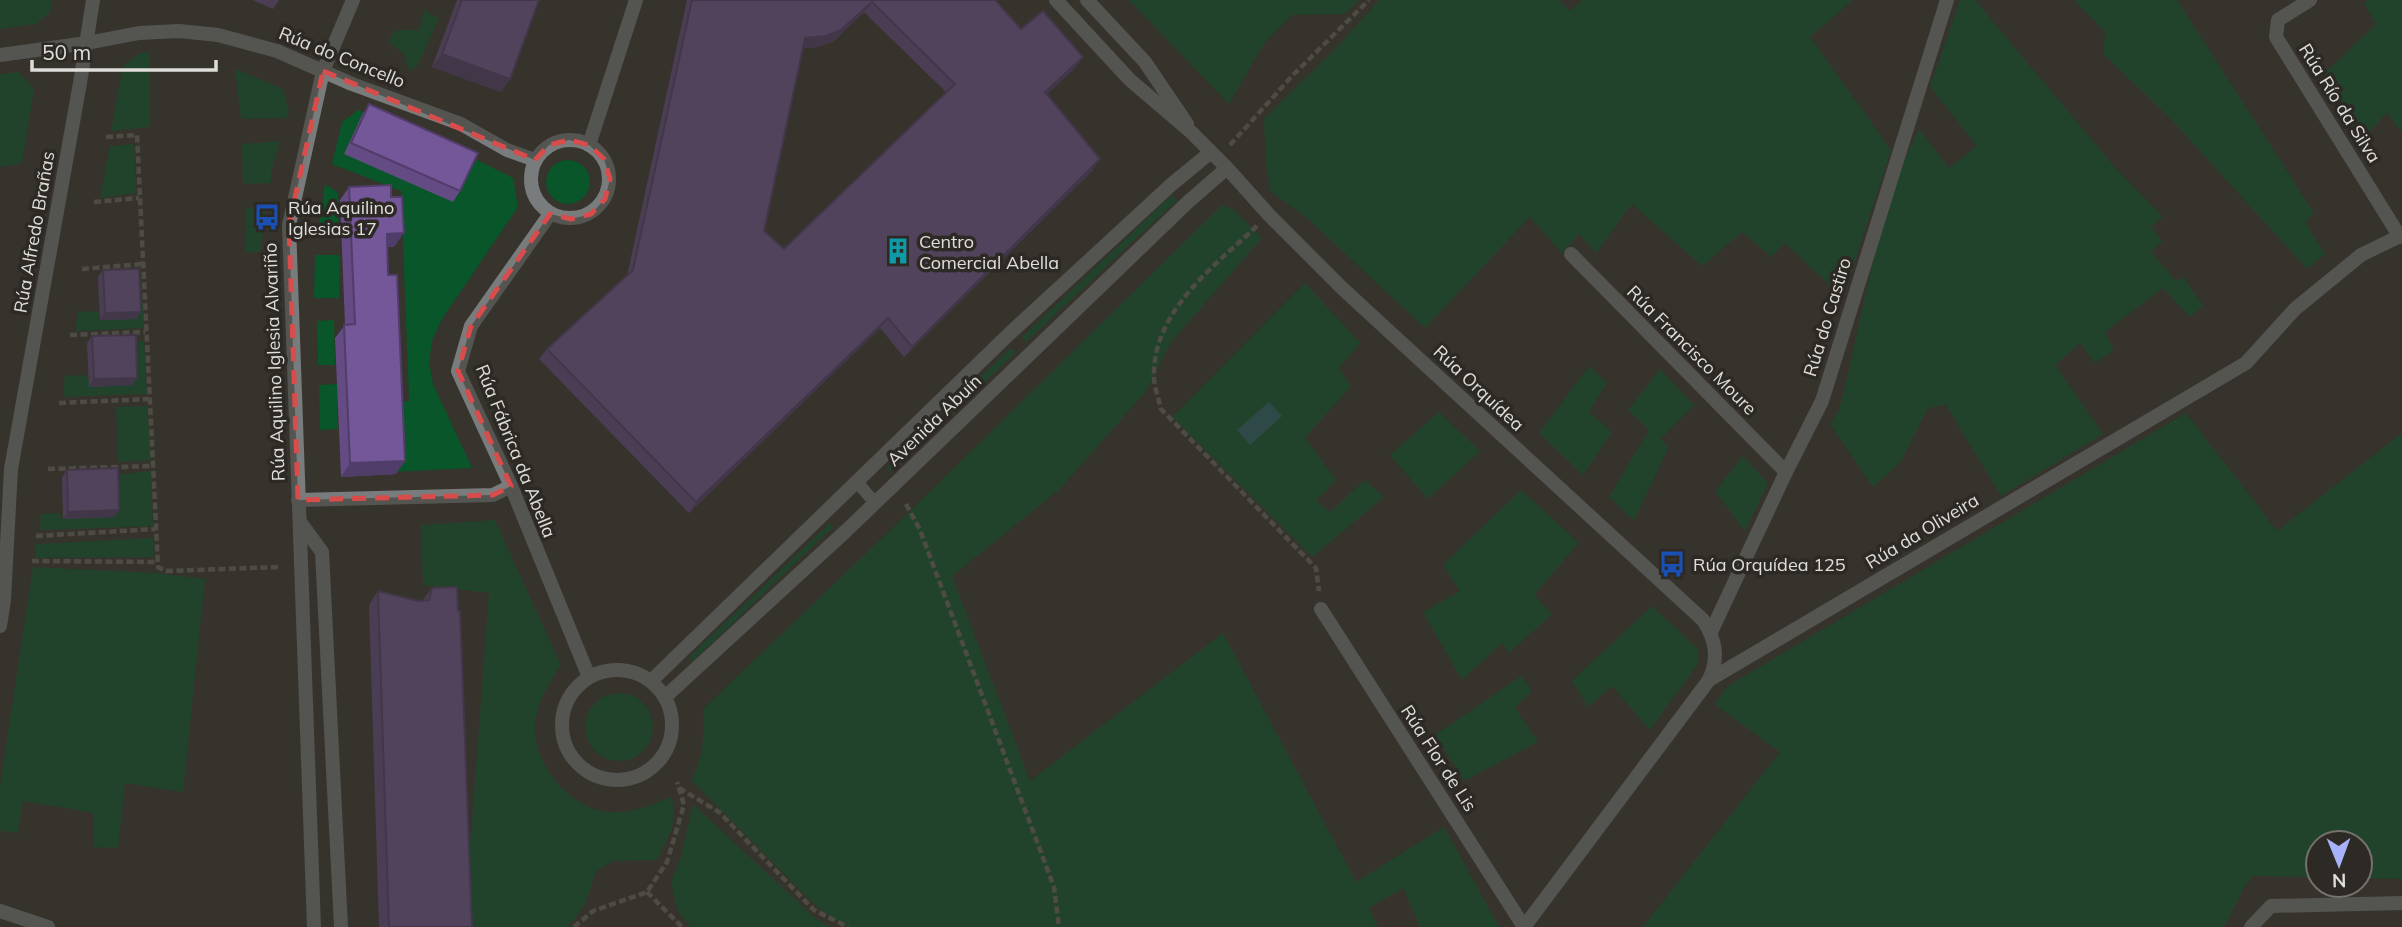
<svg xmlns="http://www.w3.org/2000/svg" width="2402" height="927" font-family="Mulish,sans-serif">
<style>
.green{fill:#085629}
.water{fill:#27656a}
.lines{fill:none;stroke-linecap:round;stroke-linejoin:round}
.path{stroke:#6c6963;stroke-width:4.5;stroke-dasharray:7 3.5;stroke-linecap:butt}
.service{stroke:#787c7c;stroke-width:12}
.minor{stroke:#787c7c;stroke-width:14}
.tertiary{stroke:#787c7c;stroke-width:14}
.wall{fill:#644b83;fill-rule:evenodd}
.shaded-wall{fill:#513d6a}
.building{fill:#745798;stroke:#513d6a;stroke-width:2;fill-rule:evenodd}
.marked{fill:none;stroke:#d84c4c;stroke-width:5;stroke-dasharray:14 9;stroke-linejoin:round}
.labels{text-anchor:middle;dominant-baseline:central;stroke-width:7;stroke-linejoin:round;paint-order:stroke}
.street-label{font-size:18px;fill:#e0deda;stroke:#2d2924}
.poi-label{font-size:18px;fill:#e0deda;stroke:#2d2924;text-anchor:start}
</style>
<rect width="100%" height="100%" fill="#37332d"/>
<g class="green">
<path d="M0 0H52L50 12 36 24 0 29Z"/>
<path d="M1129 0H1359L1345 14 1292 15 1265 42 1229 104Z"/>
<path d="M1379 0H1559L1570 11 1582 0H1853L1810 37 1891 150 1853 267 1839 294 1785 243 1771 257 1742 232 1702 266 1632 204 1596 253 1579 234 1562 253 1530 217 1425 328 1306 217 1270 191 1266 163 1264 119 1339 45Z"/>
<path d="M1960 0H1975L2117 170 2163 217 2151 226 2162 242 2151 252 2176 281 2183 277 2203 306 2190 317 2163 288 2105 332 2114 350 2095 363 2080 343 2055 365 2103 434 2001 496 1946 405 1928 408 1900 463 1873 487 1830 424 1839 410C1864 316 1874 218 1919 129L1949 168 1977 146 1930 87Z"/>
<path d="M2074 0H2177L2314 213 2305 222 2325 254 2307 269 2170 118 2103 54 2105 32Z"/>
<path d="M2368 0H2402V132L2387 113 2362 139 2339 113 2322 76 2376 24 2364 3Z"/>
<path d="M424 10 439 19 418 65 409 71 404 54 390 43C389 27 404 29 416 31L420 28Z"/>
<path d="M150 52 149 127 111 131 123 65 140 53Z"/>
<path d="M235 69 283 89 289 112 286 118 241 119Z"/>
<path d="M19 72 34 89 22 163 0 167V74Z"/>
<path d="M358 110 455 149 513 178 518 207 442 319 432 341 429 362 433 384 472 468 391 472 388 403 409 401 401 191 332 164 342 122Z"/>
<path d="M280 141 271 172V183L243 184 242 144Z"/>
<path d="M134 144 136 193 100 198 110 146Z"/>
<circle cx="568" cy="182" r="22"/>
<path d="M325 184 338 193 339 232 318 233Z"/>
<path d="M1172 195 1177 200 1026 342 1022 337Z"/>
<path d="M1222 205 1233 209 1262 238 1171 342 1146 391 1060 489 952 576 1030 781 1223 633 1356 882 1444 827 1499 927H1420L1403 888 1369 908 1378 927H847L817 907 691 780C704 757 704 735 703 709L903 518Z"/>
<path d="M267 207 260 252H246L245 208Z"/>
<path d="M315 255H340L339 298H314Z"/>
<path d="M134 276H141L144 328 75 331 78 311 99 312Z"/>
<path d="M1305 283 1360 343 1339 368 1351 386 1305 438 1336 480 1316 501 1330 512 1365 480 1384 497 1312 557 1172 417Z"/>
<path d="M334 320 335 365H318L317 321Z"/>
<path d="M144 341 147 394 63 397 65 376 83 375 89 378 131 342Z"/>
<path d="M1011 348 1015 353 890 472 886 468Z"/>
<path d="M1589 366 1607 383 1589 412 1612 432 1583 475 1539 433Z"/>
<path d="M1660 369 1694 405 1661 439 1668 448 1634 521 1609 497 1649 430 1628 410Z"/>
<path d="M337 384 338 429 320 430 319 385Z"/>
<path d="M147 406 151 460 118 462 116 407Z"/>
<path d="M1439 412 1480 451 1428 499 1390 455Z"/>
<path d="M2186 413 2277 531 2402 433V879L2360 878V843H2318V877L2253 876 2245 886 2224 927H1643L1780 752 1714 704 1728 686Z"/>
<path d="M1743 456 1768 483 1745 531 1715 491Z"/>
<path d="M151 471 153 526 40 530 41 514 59 513 63 519 113 475Z"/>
<path d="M1521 490 1579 543 1534 595 1552 614 1509 653 1502 643 1462 680 1423 612 1460 591 1443 565Z"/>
<path d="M495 520 561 665C552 680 541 695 537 713 526 756 565 807 608 812 630 814 651 805 671 797 680 820 667 839 657 860L613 861 596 871 585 905 568 927H464L489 593 423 585 421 525Z"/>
<path d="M830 523 833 527 693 661 689 657Z"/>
<path d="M153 538V557L35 558 36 544Z"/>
<path d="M33 567 156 573 205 579 183 792 125 783 118 848 93 847 94 813 23 801 18 833 0 831V786Z"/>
<path d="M1652 606 1698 649 1697 665 1650 730 1612 686 1588 707 1572 681Z"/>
<path d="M1521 676 1532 691 1515 708 1538 742 1464 781 1435 735Z"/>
<circle cx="619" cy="727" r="34"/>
<path d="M693 804 816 919 831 927H690L677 909 671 882 681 856Z"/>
</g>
<path class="water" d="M1269 402 1282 416 1250 445 1237 430Z"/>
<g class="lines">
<g class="path">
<path d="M106 137 137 135 158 567 166 571 280 567"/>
<path d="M1230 145 1293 75 1369 0"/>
<path d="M94 202 139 198"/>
<path d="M1257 226C1214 266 1152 312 1154 377 1154 387 1159 399 1161 409L1316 568 1319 591"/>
<path d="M82 269 142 264"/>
<path d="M70 335 145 332"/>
<path d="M59 403 149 399"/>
<path d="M48 469 153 466"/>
<path d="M906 504 920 530 1054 887 1059 927"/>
<path d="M36 536 155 529"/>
<path d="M32 561 157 562"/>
<path d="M679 788 719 812 814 910 848 927"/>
<path d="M647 892 682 927"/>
<path d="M574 927 593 911 647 892 667 862 684 805 677 782"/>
</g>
<path class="service" d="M857 482 875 503"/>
<g class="minor">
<path d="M1056 0 1130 80 1191 132 1227 168 1269 215 1343 289 1703 620C1716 640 1719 658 1709 680"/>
<path d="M1087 0 1145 62 1187 124"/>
<path d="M2310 0 2278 20 2276 37 2400 237"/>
<path d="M0 55 87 43 139 33 179 31 218 35 277 51 352 84 461 124 507 150 535 160"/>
<circle cx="570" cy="179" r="39"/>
<path d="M589 145 636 0"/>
<path d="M550 214 471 326 458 371 511 486 589 677"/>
<path d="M1571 254 1786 472"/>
<path d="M298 500 493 495 511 486"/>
<path d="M300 522 322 552 341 927"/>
<path d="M1321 609 1524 927"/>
<path d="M0 626 4 600 11 469"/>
<path d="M1711 632 1786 472 1822 401 1947 0"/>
<circle cx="617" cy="725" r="55"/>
<path d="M651 681 1008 335 1172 184 1211 152"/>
<path d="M665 697 847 530 1188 202 1227 168"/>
<path d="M0 911 48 927"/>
<path d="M314 927 289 225 323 71 353 0"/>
<path d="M1524 927 1709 680 2246 363 2295 309 2361 255 2402 235"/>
<path d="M2251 927 2271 906 2402 903"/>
</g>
<path class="tertiary" d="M11 469 80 83 93 0"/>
</g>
<g class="wall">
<path d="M253 0H279L273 9Z"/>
<path d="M457 0H539L510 79 501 92 432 67Z"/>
<path d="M687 0H995L1021 29 1083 57 1076 67 1047 94 1093 170 904 357 880 328 689 513 539 359 547 349 627 276ZM864 12 946 92 784 249 764 231 803 48 818 47 834 41Z"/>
<path d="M369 104 460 191 453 202 344 154 362 115Z"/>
<path d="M349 187 394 247H387L396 474 341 477 335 338 345 325 340 200Z"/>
<path d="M103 270 136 319 100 320 98 277Z"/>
<path d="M92 336 132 385 89 387 87 343Z"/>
<path d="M67 470 119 510 114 517 63 519 62 477Z"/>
<path d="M432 588 472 927H379L369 605 378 591 418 601 423 600Z"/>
</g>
<g class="shaded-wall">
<path d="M872 2 864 12 834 41 818 47 798 48 805 38Z"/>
<path d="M442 54 510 79 501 92 432 67Z"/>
<path d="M1083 57 1076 67 1038 102 1045 92Z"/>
<path d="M1100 159 1093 170 904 357 912 347Z"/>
<path d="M404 233 394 247H377L387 234Z"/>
<path d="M141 312 136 319 100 320 105 313Z"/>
<path d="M888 318 880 328 689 513 696 502Z"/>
<path d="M137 378 132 385 89 387 94 379Z"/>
<path d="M405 461 396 474 341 477 350 463Z"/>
<path d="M119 510 114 517 63 519 68 512Z"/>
</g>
<g class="building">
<path d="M462 0H539L510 79 442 54Z"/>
<path d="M692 0H995L1021 29 1043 11 1083 57 1045 92 1100 159 912 347 888 318 696 502 547 349 633 270ZM872 2 955 84 784 249 764 231 805 38 826 36 841 30Z"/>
<path d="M369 104 478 153 460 191 351 143Z"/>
<path d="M391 185V197H402L404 233 387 234 388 275H397L405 461 350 463 344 325 355 324 349 187Z"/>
<path d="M139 269 141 312 105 313 103 270Z"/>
<path d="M136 335 137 378 94 379 92 336Z"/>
<path d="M118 468 119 510 68 512 67 470Z"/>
<path d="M457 587 458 611H460L472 927H389L378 591 418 601 429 600 432 588Z"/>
</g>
<path d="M0 0H2402V927H0ZM323 71 535 160 549 145 569 140 589 145 604 159 610 179 605 199 591 214 571 219 550 214 471 326 458 371 511 486 493 495 298 500 289 225Z" fill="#37332d" fill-opacity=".55" fill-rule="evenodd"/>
<path class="marked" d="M323 71 535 160 549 145 569 140 589 145 604 159 610 179 605 199 591 214 571 219 550 214 471 326 458 371 511 486 493 495 298 500 289 225Z"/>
<defs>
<g id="bus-bare" transform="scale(2.1)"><path d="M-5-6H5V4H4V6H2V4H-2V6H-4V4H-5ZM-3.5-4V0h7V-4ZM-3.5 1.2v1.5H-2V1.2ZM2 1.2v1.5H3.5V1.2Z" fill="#1a4fb4" stroke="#2d2924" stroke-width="2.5" paint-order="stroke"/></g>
<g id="building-bare" transform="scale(2.1)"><path d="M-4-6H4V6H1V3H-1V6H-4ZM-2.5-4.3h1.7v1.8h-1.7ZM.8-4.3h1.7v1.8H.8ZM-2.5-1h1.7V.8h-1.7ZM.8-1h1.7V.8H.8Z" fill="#0f9aa8" stroke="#2d2924" stroke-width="2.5" paint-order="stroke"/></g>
</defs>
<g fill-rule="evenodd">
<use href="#bus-bare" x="267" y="217"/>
<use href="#building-bare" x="898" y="251"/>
<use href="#bus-bare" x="1672" y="564"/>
</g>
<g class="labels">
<g class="street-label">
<text transform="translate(342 57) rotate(22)">Rúa do Concello</text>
<text transform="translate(2340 103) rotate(58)">Rúa Río da Silva</text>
<text transform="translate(34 232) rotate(-80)">Rúa Alfredo Brañas</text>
<text transform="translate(1827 317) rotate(-73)">Rúa do Castiro</text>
<text transform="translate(1692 350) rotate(45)">Rúa Francisco Moure</text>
<text transform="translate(274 362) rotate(-92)">Rúa Aquilino Iglesia Alvariño</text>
<text transform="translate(1479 388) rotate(43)">Rúa Orquídea</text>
<text transform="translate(934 420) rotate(-44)">Avenida Abuín</text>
<text transform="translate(516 451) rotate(68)">Rúa Fábrica da Abella</text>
<text transform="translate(1922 531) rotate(-31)">Rúa da Oliveira</text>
<text transform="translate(1439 758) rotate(57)">Rúa Flor de Lis</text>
</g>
<g class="poi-label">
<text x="288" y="207">Rúa Aquilino<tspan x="288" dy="21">Iglesias 17</tspan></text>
<text x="919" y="241">Centro<tspan x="919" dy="21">Comercial Abella</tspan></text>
<text x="1693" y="564">Rúa Orquídea 125</text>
</g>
</g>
<g transform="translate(2339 864) rotate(179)"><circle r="33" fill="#2d2924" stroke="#75716d" stroke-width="2"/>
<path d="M0-5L12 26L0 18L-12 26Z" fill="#a7b1fc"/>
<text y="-10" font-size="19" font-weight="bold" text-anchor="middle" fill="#e0deda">N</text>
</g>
<path d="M32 60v10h184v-10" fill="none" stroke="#e0deda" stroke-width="3.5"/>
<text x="42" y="60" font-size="21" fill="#e0deda" stroke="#2d2924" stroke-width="5" paint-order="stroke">50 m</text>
</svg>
